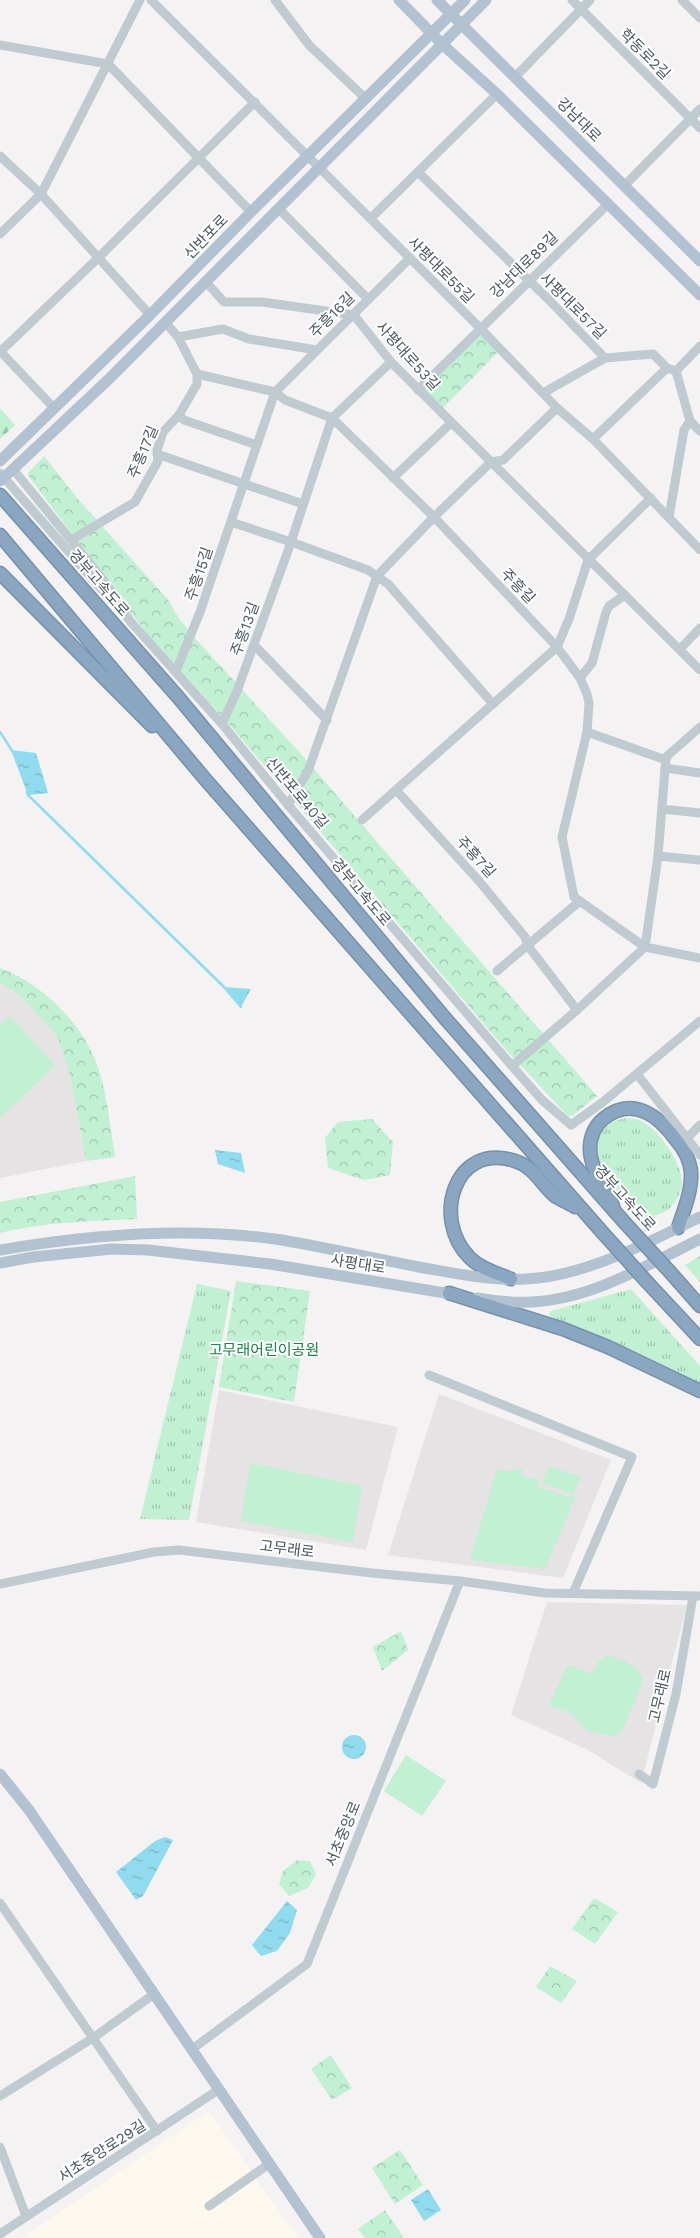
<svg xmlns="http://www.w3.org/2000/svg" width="700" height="2238" font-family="'Work Sans','Noto Sans KR',sans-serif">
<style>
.commercial{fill:#fdf8ee}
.education{fill:#e5e3e4}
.grass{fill:url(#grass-tufts)}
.forest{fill:url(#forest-firs)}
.park{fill:url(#park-crowns)}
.pitch{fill:#c2f0d3}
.water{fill:url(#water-ripples)}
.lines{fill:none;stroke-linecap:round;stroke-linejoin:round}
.stream{stroke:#90dbed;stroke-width:2.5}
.highway-casing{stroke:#7691ac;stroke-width:15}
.minor{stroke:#c0cad1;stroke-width:9}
.major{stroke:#b2c2d0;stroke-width:11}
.highway{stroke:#8ba6c0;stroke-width:12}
.highway-bridge-casing{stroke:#7691ac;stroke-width:15;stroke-linecap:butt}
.major-bridge{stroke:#b2c2d0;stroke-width:11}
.highway-bridge{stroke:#8ba6c0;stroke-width:12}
.labels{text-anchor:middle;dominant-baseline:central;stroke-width:4;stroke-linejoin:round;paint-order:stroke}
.street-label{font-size:15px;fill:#4a5660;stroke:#fff}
.park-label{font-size:15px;fill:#18834b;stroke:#fff}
</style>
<defs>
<pattern id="grass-tufts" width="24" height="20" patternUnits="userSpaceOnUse" patternTransform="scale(1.25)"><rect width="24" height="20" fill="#c2f0d3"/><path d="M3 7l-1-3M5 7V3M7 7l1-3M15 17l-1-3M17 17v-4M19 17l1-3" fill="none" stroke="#a0c5af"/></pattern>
<pattern id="forest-firs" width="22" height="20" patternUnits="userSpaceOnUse" patternTransform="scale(1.25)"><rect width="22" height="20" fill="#c2f0d3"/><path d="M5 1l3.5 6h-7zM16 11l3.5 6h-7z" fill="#a0c5af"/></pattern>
<pattern id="park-crowns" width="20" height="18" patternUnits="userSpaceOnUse" patternTransform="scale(1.25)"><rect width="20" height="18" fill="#c2f0d3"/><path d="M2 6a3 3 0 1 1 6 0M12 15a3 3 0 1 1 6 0" fill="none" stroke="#a0c5af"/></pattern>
<pattern id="water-ripples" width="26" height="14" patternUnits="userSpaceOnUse" patternTransform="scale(1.25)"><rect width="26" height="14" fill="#90dbed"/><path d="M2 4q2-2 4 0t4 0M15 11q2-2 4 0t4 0" fill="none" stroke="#78b4c3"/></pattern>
</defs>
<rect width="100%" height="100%" fill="#f4f2f2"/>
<path class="commercial" d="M209 2111 298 2238H21Z"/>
<g class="education">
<path d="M0 983 18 994 51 1029 58 1038 69 1071 86 1161 0 1178Z"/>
<path d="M219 1390 398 1427 366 1550 196 1522Z"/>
<path d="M439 1394 611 1460 563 1578 388 1555Z"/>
<path d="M547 1602 687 1605 641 1783 588 1750 511 1715Z"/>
</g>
<g class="grass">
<path d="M628 1118C631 1119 636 1118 639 1120 658 1127 684 1165 682 1185 681 1193 675 1203 669 1209 663 1214 652 1216 644 1219 625 1197 585 1168 599 1135 605 1124 616 1119 628 1118Z"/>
<path d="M700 1256V1282L685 1265Z"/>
<path d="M197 1284 231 1291 189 1520 140 1519Z"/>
<path d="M631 1289 700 1366V1388L562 1325 548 1314 551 1311Z"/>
</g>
<path class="forest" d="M0 408 15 425 0 439Z"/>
<g class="park">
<path d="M481 330 500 350 439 412 420 392Z"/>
<path d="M44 456 78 499 169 601 178 617 193 636 301 754 597 1096 572 1116H568L507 1051 228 723 148 635 27 474Z"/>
<path d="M0 968C40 983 78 1019 95 1059 107 1089 110 1125 115 1157L86 1161 69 1071 58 1038 51 1029 18 994 0 983Z"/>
<path d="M372 1119 393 1142 390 1175 364 1180 328 1168 325 1138 338 1122Z"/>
<path d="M135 1176 137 1219C91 1221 44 1222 0 1233V1202Z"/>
<path d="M236 1281 310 1291 294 1402 219 1387Z"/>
<path d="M401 1631 408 1650 382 1671 373 1647Z"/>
<path d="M297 1860 310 1861 316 1875 308 1888 289 1896 279 1884 283 1871Z"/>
<path d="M594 1898 618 1912 595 1944 572 1929Z"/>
<path d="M550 1966 577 1981 561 2003 536 1987Z"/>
<path d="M331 2055 352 2088 332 2100 311 2069Z"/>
<path d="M400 2150 423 2185 395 2204 372 2168Z"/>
<path d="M385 2210 404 2238H365L358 2229Z"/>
</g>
<g class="pitch">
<path d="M10 1016 55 1066 0 1118V1025Z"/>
<path d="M250 1463 362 1486 353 1542 241 1521Z"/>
<path d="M549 1466 581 1477 573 1494 542 1483Z"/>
<path d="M523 1467 521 1475 539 1481 538 1487 575 1498 545 1569 470 1560 497 1469 513 1471Z"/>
<path d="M607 1656C621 1657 640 1666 643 1681L622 1731 613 1737C598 1733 579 1732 575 1715L549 1705 568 1665 592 1674 599 1660Z"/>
<path d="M406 1755 446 1781 422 1816 384 1791Z"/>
</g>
<g class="water">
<path d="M11 750 36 753 48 793 28 795Z"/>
<path d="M224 987 251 989 241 1007Z"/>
<path d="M215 1150 241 1153 245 1173 218 1164Z"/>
<circle cx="354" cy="1747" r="12"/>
<path d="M165 1837 173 1840 143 1896 136 1900 116 1872 155 1841Z"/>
<path d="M287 1901 297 1910 290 1933 277 1951 261 1956 252 1945Z"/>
<path d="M428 2189 441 2210 424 2221 411 2200Z"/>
</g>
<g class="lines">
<g class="stream">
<path d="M0 732 13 752"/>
<path d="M27 792 28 795 224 987 241 1007"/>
</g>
<g class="highway-casing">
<g id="highway">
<path d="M0 495 178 697 444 1017 625 1223"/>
<path d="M0 535 205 779 602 1232"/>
<path d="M0 573 152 726"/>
<path d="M613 1206C606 1187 590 1169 590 1149 590 1137 594 1127 603 1119 633 1095 659 1116 677 1141 684 1149 690 1161 691 1172 692 1191 684 1210 678 1228"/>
<path d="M670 1272 700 1306"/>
<path d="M511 1279C497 1273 481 1269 470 1258 431 1220 454 1141 515 1161 533 1166 542 1185 555 1196 561 1200 569 1203 575 1207"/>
<path d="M647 1282 700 1339"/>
<path d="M449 1293 563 1329 608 1347 700 1391"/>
</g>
</g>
<g class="minor">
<path d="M151 0 480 328 557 408 593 439 700 550"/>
<path d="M275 0 309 45 365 98"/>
<path d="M572 0 700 128"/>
<path d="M682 0 700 18"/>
<path d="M0 45 108 64 251 212"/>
<path d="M515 77 590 0"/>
<path d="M0 156 41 194 150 315"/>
<path d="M419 173 550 301 605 358"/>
<path d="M624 186 700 109"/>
<path d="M278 208 368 299"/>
<path d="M371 218 497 94"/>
<path d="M0 234 41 194 140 0"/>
<path d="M206 282 224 302H262L354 315 391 362 700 670"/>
<path d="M165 322 178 337 197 374 275 392 285 400 332 418 434 517 557 647 580 678 587 694 589 703 587 732 562 837 574 897 645 947 700 958"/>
<path d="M178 337 223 329 249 339 317 350"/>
<path d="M0 351 54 408"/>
<path d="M0 352 98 258 255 102"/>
<path d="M676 371 690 421 700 431"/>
<path d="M676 371 700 346"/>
<path d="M418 390 608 204"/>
<path d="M543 393 605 358 653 354 667 368 676 371"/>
<path d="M179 415 184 420 257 445"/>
<path d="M593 439 667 368"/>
<path d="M157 454 303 504"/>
<path d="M13 469 105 582 130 621 222 724 288 805 512 1066 542 1100 571 1125 603 1102 700 1021"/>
<path d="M0 473 110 599"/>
<path d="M393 478 451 423"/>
<path d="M669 517 684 430 690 421"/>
<path d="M231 522 291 542 368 570 388 584 493 704"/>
<path d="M71 540 135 502 158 461 157 450 163 432 179 415 197 384V374"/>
<path d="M254 645 327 720"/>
<path d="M680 649 700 628"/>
<path d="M176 671 200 612 275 392 410 258"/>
<path d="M580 678 592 663 606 612 609 606 625 595"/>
<path d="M222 724 237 691 289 548 332 418 391 362"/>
<path d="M587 732 666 760"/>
<path d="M665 768 700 773"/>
<path d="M397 791 479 881 525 937 528 946 577 1010"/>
<path d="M288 805 308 771 377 576 434 517 491 462 503 460 557 408"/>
<path d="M662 809 700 813"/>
<path d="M362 820 557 647 569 619 588 560 651 498"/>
<path d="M658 856 700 860"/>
<path d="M497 971 580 901"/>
<path d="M512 1066 577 1010 645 947 658 856 666 757 700 727"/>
<path d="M637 1074 700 1155"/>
<path d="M687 1138 700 1125"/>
<path d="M429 1375 632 1457 573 1593"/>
<path d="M0 1584 154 1552 179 1550 372 1573 460 1581 545 1593 700 1596"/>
<path d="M639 1774 653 1784 676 1694 693 1596"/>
<path d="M0 1903 157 2131"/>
<path d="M191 2050 307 1964 460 1581"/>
<path d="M0 2096 93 2038 154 1994"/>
<path d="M0 2147 26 2216"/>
<path d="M209 2206 269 2164"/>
<path d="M0 2234 218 2090"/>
</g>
<g class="major">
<path d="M399 0 442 44 497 94 700 295"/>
<path d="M437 0 700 261"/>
<path d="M0 461 150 315 251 212 465 0"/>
<path d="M10 472 110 378 486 0"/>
<path d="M0 1250C92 1234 189 1226 282 1240 327 1248 373 1258 419 1267 458 1274 498 1283 538 1278 592 1272 652 1241 700 1217"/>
<path d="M0 1263 33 1257 112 1249 148 1250 270 1264 457 1295"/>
<path d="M477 1298C495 1301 513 1303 531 1302 592 1299 647 1265 700 1239"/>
<path d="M0 1774 29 1810 320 2238"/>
</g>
<use href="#highway" class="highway"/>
<g class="highway-bridge-casing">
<g id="highway-bridge">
<path d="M625 1223 670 1272"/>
<path d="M602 1232 647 1282"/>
</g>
</g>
<path class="major-bridge" d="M0 481 10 472"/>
<use href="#highway-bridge" class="highway-bridge"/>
</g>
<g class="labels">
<g class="street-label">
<text transform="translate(645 54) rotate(45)">학동로2길</text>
<text transform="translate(579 120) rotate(45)">강남대로</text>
<text transform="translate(206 237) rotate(-46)">신반포로</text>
<text transform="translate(524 265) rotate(-44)">강남대로89길</text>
<text transform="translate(441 270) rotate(45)">사평대로55길</text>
<text transform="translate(573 306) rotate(45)">사평대로57길</text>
<text transform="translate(332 315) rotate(-45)">주흥16길</text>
<text transform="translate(408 356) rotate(48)">사평대로53길</text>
<text transform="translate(143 452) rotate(-67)">주흥17길</text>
<text transform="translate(199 574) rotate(-71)">주흥15길</text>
<text transform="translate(99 583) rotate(49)">경부고속도로</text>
<text transform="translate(518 586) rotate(46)">주흥길</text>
<text transform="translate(245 629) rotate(-70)">주흥13길</text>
<text transform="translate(297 793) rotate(50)">신반포로40길</text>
<text transform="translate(476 857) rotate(48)">주흥7길</text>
<text transform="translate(361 892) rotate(50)">경부고속도로</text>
<text transform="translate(625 1198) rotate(48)">경부고속도로</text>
<text transform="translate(358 1264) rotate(9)">사평대로</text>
<text transform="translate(287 1549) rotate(7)">고무래로</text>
<text transform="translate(660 1696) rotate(-77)">고무래로</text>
<text transform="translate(343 1834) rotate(-68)">서초중앙로</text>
<text transform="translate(102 2151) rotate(-33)">서초중앙로29길</text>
</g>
<g class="park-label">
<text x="264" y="1350">고무래어린이공원</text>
</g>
</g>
</svg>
